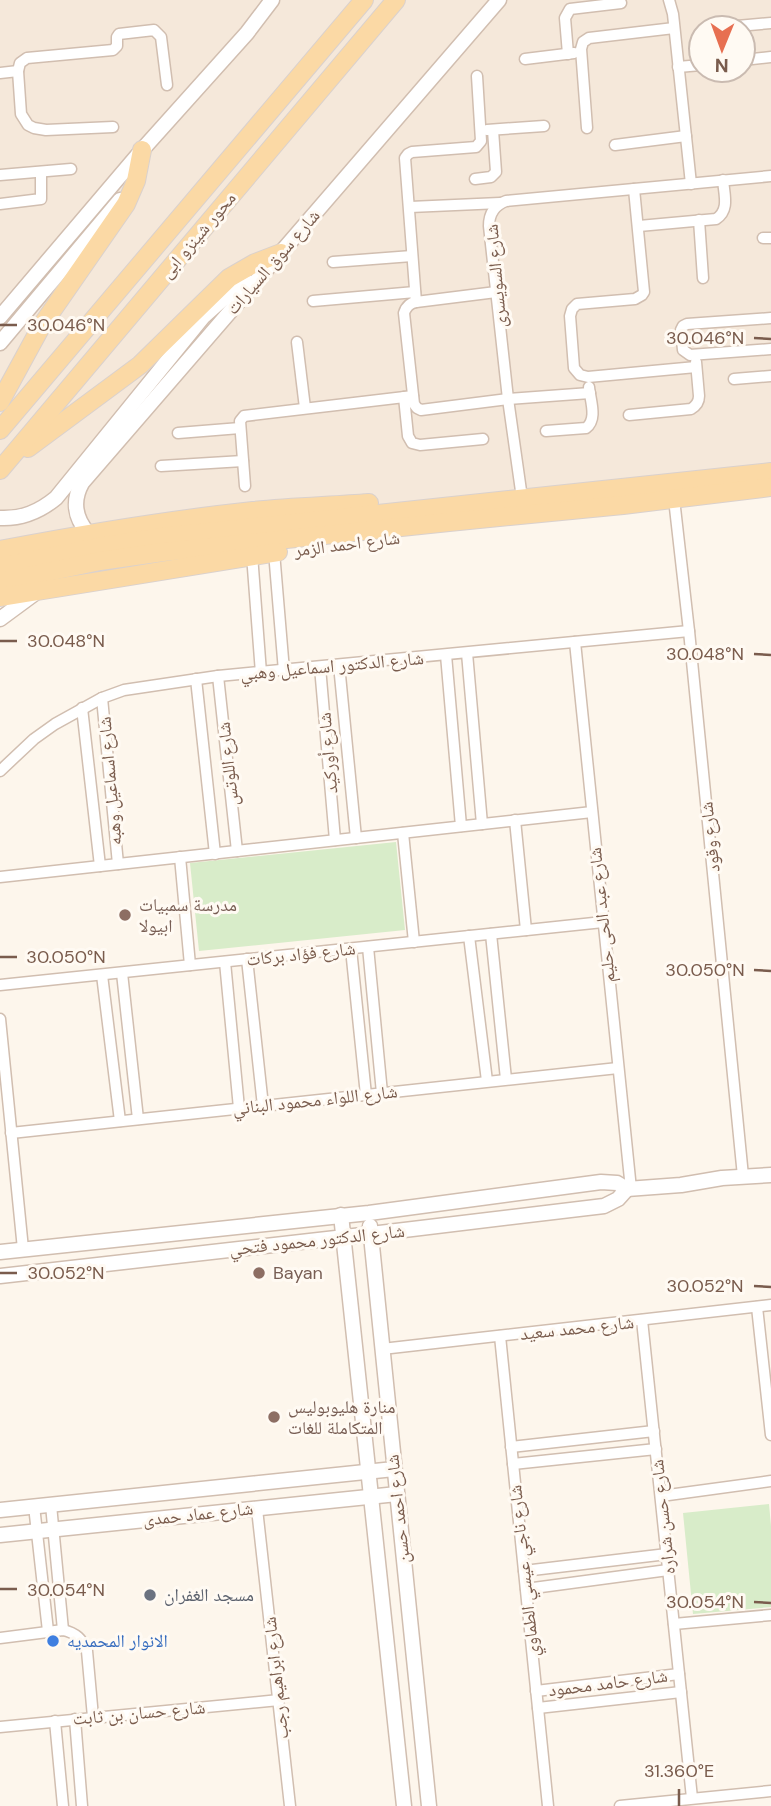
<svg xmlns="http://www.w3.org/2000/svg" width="771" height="1806" font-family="'DM Sans','Noto Naskh Arabic',sans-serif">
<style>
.residential{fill:#f5e8da;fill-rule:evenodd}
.green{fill:#d8ecc9}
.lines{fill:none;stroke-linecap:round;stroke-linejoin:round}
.minor-casing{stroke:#d1beb0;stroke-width:13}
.tertiary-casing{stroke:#d1beb0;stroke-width:17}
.primary-casing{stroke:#dad1cd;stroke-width:20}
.minor{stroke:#fff;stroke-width:10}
.tertiary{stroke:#fff;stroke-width:14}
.primary{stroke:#fbd9a5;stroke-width:18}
.ticks{fill:none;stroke:#7a5c4d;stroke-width:2.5}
.education-dot{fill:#8d6e63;stroke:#fffaf3;stroke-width:2.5}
.worship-dot{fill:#6b7280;stroke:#fffaf3;stroke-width:2.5}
.shop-dot{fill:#3f7fe0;stroke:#fffaf3;stroke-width:2.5}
.labels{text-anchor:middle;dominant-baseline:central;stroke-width:6;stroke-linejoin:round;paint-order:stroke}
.street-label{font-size:18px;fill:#7a5c4d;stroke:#fffaf3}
.education-label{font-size:18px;fill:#785e54;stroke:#fffaf3;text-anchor:start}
.worship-label{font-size:18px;fill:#5b616d;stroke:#fffaf3;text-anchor:start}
.shop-label{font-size:18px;fill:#366cbe;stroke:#fffaf3;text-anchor:start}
.ticks-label{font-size:18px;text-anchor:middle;fill:#7a5c4d;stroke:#fffaf3;stroke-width:6;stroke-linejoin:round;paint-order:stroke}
</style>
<rect width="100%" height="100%" fill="#fdf6ec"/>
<path class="residential" d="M0 0H771V479L0 573ZM701 28H743V70H701Z"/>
<g class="green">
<path d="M396 842 405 930 199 951 190 863Z"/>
<path d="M769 1504 771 1526V1607L693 1614 683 1513Z"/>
</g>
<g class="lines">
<g class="minor-casing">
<g id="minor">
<path d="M669 0 673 14 691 184"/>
<path d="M715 28 771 23"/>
<path d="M568 54 565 18 570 9 621 3"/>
<path d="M525 59 574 53"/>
<path d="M743 60 771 57"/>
<path d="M678 67 701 65"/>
<path d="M0 73 18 71"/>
<path d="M113 127 46 130 34 128 28 125 21 114 18 71 20 63 27 58 113 50 117 46V37L119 34 154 30 161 37 167 85"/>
<path d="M587 128 581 49 583 42 589 38 674 28"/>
<path d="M487 130 544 126"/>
<path d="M615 145 686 136"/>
<path d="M0 175 71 169"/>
<path d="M475 179 491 177 496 172 493 130"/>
<path d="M634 189 644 292 642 295 635 299 577 304 572 309 570 316 574 368 580 375 588 377 696 367"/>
<path d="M0 204 41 199V172"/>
<path d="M410 207 500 203"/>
<path d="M699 220 703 278"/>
<path d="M639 226 716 219C730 210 724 194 723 180"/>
<path d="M763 238H771"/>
<path d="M333 262 412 256"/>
<path d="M496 292 416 302C409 303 406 307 404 313L414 404 417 408 421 410 508 399 590 393"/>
<path d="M313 301 415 292"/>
<path d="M416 302 405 158 408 154 412 152 476 147 481 141 477 76"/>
<path d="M771 318 687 324 683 326 681 330 683 350 690 355 771 349"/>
<path d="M297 342 305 408"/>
<path d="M734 379 771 376"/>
<path d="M404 397 408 436 412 443 420 445 483 439"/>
<path d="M629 415 691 409C696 406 699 402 699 396L696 362"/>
<path d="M546 431 586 428C598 419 590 400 589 387"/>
<path d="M178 433 240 428"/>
<path d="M161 466 243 461"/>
<path d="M245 486 240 421 244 416 413 396"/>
<path d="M522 498 508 399 489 226C489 213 495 205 506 201L771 176"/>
<path d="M674 499 689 631 743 1176"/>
<path d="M274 552 284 671"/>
<path d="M252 555 261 673"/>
<path d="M575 642 631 1189"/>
<path d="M467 653 482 824"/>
<path d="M446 655 461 826"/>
<path d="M339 665 356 838"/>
<path d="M320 667 335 840"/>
<path d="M218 676 237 851"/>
<path d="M196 679 215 854"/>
<path d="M102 698 118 864"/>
<path d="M82 708 100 866"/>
<path d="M0 771 34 739 55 724 102 698 124 690 218 676 689 631"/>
<path d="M515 820 526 930"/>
<path d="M403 833 414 942"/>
<path d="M180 857 190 965"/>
<path d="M0 877 592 812"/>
<path d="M491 934 506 1079"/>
<path d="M469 936 487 1081"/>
<path d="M368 947 382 1093"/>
<path d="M351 949 366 1095"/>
<path d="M247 959 263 1106"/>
<path d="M225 962 239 1108"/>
<path d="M122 973 138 1119"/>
<path d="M102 975 120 1121"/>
<path d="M0 985 603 922"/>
<path d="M0 1019 23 1249"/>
<path d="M11 1133 618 1068"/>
<path d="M757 1307 771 1435"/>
<path d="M642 1320 692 1798"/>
<path d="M500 1336 548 1806"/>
<path d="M382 1349 771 1305"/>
<path d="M511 1447 654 1431"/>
<path d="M513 1464 656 1449"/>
<path d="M661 1496 771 1481"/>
<path d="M51 1505 63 1630"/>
<path d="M34 1506 48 1631"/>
<path d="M257 1509 290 1806"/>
<path d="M524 1571 667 1554"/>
<path d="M526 1589 668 1570"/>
<path d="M674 1624 771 1615"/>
<path d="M0 1638 63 1630C76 1633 82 1639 87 1651L93 1717"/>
<path d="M536 1691 679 1674"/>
<path d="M538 1708 681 1692"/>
<path d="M75 1719 82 1806"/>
<path d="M55 1721 63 1806"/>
<path d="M0 1727 279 1700"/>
<path d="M620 1806 771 1791"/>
</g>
</g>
<g class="tertiary-casing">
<g id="tertiary">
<path d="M0 317 142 150 247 33 272 0"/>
<path d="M0 343 120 200"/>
<path d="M0 518C22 519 39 512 56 498L203 317 223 299 251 283"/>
<path d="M88 533C75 518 72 501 82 483L499 0"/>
<path d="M0 619 38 591"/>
<path d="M341 1215 404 1806"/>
<path d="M370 1226 429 1806"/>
<path d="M0 1252 369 1213 601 1182 617 1183 627 1189 681 1185 722 1178 771 1175"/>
<path d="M0 1276 371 1234 604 1206 618 1199 627 1189"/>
<path d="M0 1510 394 1469"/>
<path d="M0 1535 397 1494"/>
</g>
</g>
<g class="primary-casing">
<g id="primary">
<path d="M0 402 42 325 126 204 136 181 142 150"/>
<path d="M0 430 364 0"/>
<path d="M28 448 140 365 229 278 255 263 281 253"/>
<path d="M0 470 396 0"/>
<path d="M0 550C84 534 168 520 253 511 291 507 331 506 369 503"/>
<path d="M0 567 98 547 162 537 771 472"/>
<path d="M0 582 100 561 163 552 449 522 623 505 771 487"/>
<path d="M0 597 278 552"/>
</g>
</g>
<use href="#minor" class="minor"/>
<use href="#tertiary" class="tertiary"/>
<use href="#primary" class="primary"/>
</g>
<path class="ticks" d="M0 325H17M754 338 771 339M0 641H17M754 654 771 655M0 957H17M754 970 771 971M0 1273H17M754 1286 771 1287M0 1589H17M754 1602 771 1603M679 1806V1789"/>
<g class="education-dot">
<circle cx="125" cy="915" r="7"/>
<circle cx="259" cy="1273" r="7"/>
<circle cx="274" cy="1417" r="7"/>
</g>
<circle class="worship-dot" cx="150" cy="1595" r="7"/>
<circle class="shop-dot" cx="53" cy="1641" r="7"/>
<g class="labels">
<g class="street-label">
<text transform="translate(198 235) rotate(-50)">محور شينزو ابى</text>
<text transform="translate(273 262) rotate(-49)">شارع سوق السيارات</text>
<text transform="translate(496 276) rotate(-95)">شارع السويسرى</text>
<text transform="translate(347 544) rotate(-7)">شارع احمد الزمر</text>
<text transform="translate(332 666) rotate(-5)">شارع الدكتور اسماعيل وهبي</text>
<text transform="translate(328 753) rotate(-95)">شارع أوركيد</text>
<text transform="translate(228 764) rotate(-96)">شارع اللوتس</text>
<text transform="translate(110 781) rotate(-95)">شارع اسماعيل وهبه</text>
<text transform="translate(710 837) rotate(-96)">شارع وقود</text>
<text transform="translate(602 915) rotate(-96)">شارع عبد الحى حليم</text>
<text transform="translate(301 954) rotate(-6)">شارع فؤاد بركات</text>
<text transform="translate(315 1100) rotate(-6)">شارع اللواء محمود البناني</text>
<text transform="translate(317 1240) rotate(-6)">شارع الدكتور محمود فتحي</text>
<text transform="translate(577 1328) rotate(-6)">شارع محمد سعيد</text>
<text transform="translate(398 1509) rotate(-96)">شارع احمد حسن</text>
<text transform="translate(198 1514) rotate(-6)">شارع عماد حمدى</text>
<text transform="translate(663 1517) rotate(-96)">شارع حسن شراره</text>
<text transform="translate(524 1571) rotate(-96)">شارع ناجي عيسي الطماوي</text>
<text transform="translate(276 1678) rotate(-96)">شارع ابراهيم رجب</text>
<text transform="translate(608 1683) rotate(-7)">شارع حامد محمود</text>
<text transform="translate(139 1713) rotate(-5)">شارع حسان بن ثابت</text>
</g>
<g class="education-label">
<text x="139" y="905">مدرسة سمبيات<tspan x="139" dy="21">ابيولا</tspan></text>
<text x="273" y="1273">Bayan</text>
<text x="288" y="1407">منارة هليوبوليس<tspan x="288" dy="21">المتكاملة للغات</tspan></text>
</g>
<g class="worship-label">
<text x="164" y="1595">مسجد الغفران</text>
</g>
<g class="shop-label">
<text x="67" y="1641">الانوار المحمديه</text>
</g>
</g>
<g class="ticks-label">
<text x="66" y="331">30.046°N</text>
<text x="705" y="344">30.046°N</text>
<text x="66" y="647">30.048°N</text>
<text x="705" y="660">30.048°N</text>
<text x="66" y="963">30.050°N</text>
<text x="705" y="976">30.050°N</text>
<text x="66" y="1279">30.052°N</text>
<text x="705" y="1292">30.052°N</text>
<text x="66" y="1596">30.054°N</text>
<text x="705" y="1608">30.054°N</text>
<text x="679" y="1777">31.360°E</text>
</g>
<g transform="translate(722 49) rotate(181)"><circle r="33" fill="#fffaf3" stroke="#cabbb1" stroke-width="2"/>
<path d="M0-5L12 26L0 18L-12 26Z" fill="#e76f51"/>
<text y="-10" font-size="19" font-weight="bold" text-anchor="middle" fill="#7a5c4d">N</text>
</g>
</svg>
